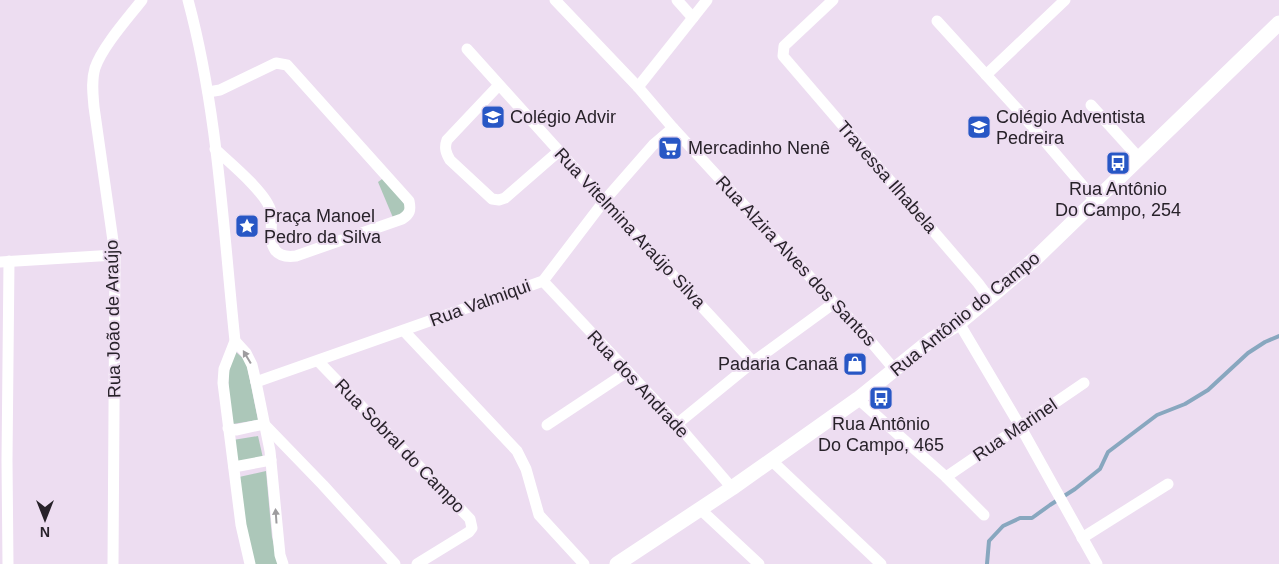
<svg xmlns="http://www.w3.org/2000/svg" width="1279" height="564" font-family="Arial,sans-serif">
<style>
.green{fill:#acc7b9}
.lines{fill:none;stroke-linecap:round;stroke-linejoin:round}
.stream{stroke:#88a7bf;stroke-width:4}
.street{stroke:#fff;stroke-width:11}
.secondary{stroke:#fff;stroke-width:15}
.oneway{fill:#9e9c9f}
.labels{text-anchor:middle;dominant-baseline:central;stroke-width:4;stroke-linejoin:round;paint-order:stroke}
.poi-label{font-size:18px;fill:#28222a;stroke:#edddf1;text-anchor:start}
.street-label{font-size:18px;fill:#28222a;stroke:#edddf1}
</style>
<rect width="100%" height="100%" fill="#edddf1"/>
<g class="green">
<path d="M385 177 397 193 408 210 394 220 378 182Z"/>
<path d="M236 352 246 361 258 420 233 424C230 400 223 373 236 352Z"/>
<path d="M258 436 263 458 237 462 233 440Z"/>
<path d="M266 471 272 537 278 564H255C245 537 243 505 239 477Z"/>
</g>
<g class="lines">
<path class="stream" d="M987 564 989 541 1003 526 1020 518H1032L1050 505 1075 489 1100 469 1108 452 1157 415 1185 404 1208 390 1248 353 1265 342 1279 336"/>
<g class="street">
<path d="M188 0C218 111 223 227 235 341L224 369 223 383 241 525 250 564"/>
<path d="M555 0 638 87 673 128 834 303 861 330 894 369"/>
<path d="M677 0 693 18"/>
<path d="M833 0 784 46 783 56 978 283 989 298"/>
<path d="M937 21 1019 111 1095 200"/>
<path d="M467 49 604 201 753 362"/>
<path d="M986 75 1065 0"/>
<path d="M499 85 447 140C444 148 446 153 450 160L492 199 499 200 505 198 559 151"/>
<path d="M638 87 707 0"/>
<path d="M208 92 220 90 276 63 287 65 409 201C411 210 410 214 402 219L296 256C288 257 280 257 275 250 268 240 273 224 271 212 268 194 229 162 215 149"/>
<path d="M1091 105 1139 158"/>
<path d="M0 262 115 255"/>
<path d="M543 281 677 424 732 488"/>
<path d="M959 323 1020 426 1097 564"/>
<path d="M404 331 517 451 526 469 539 515 584 564"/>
<path d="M235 341 246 353 252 365 256 382 270 451 280 555 283 564"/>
<path d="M318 361 470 519 472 528 469 532 417 564"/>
<path d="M256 382 543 281 604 201 653 145 673 128"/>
<path d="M858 399 946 477 984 515"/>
<path d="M677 424 753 362 834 303"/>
<path d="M547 425 627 372"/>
<path d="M228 428 236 430 264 424 323 485 395 564"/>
<path d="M772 461 881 564"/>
<path d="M234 467 271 460"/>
<path d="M946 477 1084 383"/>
<path d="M700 509 759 564"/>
<path d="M1082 538 1168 484"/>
<path d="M8 564 7 460 9 261"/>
<path d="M113 564 115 255 94 107C93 94 91 81 95 68 102 47 128 18 142 0"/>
</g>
<path class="secondary" d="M617 564 732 488 858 399 931 340 959 323 989 298 1036 258 1279 23"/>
</g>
<defs><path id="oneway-solid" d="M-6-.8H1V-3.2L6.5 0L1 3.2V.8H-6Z" transform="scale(1.25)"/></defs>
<g class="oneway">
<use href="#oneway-solid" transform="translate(247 357) rotate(-121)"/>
<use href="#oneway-solid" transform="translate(276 516) rotate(-94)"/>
</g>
<defs>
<g id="school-square" transform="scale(1.25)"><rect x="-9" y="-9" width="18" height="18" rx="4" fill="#2857c5" stroke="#edddf1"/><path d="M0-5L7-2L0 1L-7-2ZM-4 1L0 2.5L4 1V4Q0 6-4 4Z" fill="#fff"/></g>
<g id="supermarket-square" transform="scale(1.25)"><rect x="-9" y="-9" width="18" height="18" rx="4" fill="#2857c5" stroke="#edddf1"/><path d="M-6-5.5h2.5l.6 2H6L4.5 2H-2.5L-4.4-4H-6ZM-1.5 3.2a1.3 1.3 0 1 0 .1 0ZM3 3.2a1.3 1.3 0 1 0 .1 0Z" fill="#fff"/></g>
<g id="bus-square" transform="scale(1.25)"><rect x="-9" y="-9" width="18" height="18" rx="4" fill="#2857c5" stroke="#edddf1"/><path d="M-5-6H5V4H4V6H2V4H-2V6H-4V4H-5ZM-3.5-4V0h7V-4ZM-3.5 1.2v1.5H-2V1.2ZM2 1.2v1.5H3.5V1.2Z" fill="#fff"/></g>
<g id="sight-square" transform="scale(1.25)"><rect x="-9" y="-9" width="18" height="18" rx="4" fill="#2857c5" stroke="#edddf1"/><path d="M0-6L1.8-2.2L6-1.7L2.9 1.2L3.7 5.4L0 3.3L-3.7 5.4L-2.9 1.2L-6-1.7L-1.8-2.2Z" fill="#fff"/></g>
<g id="shop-square" transform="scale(1.25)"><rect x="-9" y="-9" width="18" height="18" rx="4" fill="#2857c5" stroke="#edddf1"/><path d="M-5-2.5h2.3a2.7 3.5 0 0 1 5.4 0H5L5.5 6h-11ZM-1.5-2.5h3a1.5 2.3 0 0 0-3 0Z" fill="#fff"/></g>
</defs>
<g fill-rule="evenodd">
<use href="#school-square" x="493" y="117"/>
<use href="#school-square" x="979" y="127"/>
<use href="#supermarket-square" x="670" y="148"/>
<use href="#bus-square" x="1118" y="163"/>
<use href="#sight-square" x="247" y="226"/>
<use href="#shop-square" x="855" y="364"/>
<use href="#bus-square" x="881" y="398"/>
</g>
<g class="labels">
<g class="poi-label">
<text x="510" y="117">Colégio Advir</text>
<text x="996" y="117">Colégio Adventista<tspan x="996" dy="21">Pedreira</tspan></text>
<text x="688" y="148">Mercadinho Nenê</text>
<text x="1118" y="189" text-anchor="middle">Rua Antônio<tspan x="1118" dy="21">Do Campo, 254</tspan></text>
<text x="264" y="216">Praça Manoel<tspan x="264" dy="21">Pedro da Silva</tspan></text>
<text x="838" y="364" text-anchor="end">Padaria Canaã</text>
<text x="881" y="424" text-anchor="middle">Rua Antônio<tspan x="881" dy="21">Do Campo, 465</tspan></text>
</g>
<g class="street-label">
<text transform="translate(887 177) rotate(49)">Travessa Ilhabela</text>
<text transform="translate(630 228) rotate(47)">Rua Vitelmina Araújo Silva</text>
<text transform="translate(796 261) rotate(47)">Rua Alzira Alves dos Santos</text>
<text transform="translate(480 303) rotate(-20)">Rua Valmiqui</text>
<text transform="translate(965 314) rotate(-39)">Rua Antônio do Campo</text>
<text transform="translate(113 319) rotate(-91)">Rua João de Araújo</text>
<text transform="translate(638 384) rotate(47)">Rua dos Andrade</text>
<text transform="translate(1015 430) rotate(-34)">Rua Marinel</text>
<text transform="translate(400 446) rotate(46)">Rua Sobral do Campo</text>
</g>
</g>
<g transform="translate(45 519) rotate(180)" stroke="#edddf1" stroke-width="4" paint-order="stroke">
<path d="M0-4L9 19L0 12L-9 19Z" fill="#28222a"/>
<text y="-8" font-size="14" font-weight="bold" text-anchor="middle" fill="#28222a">N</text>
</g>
</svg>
